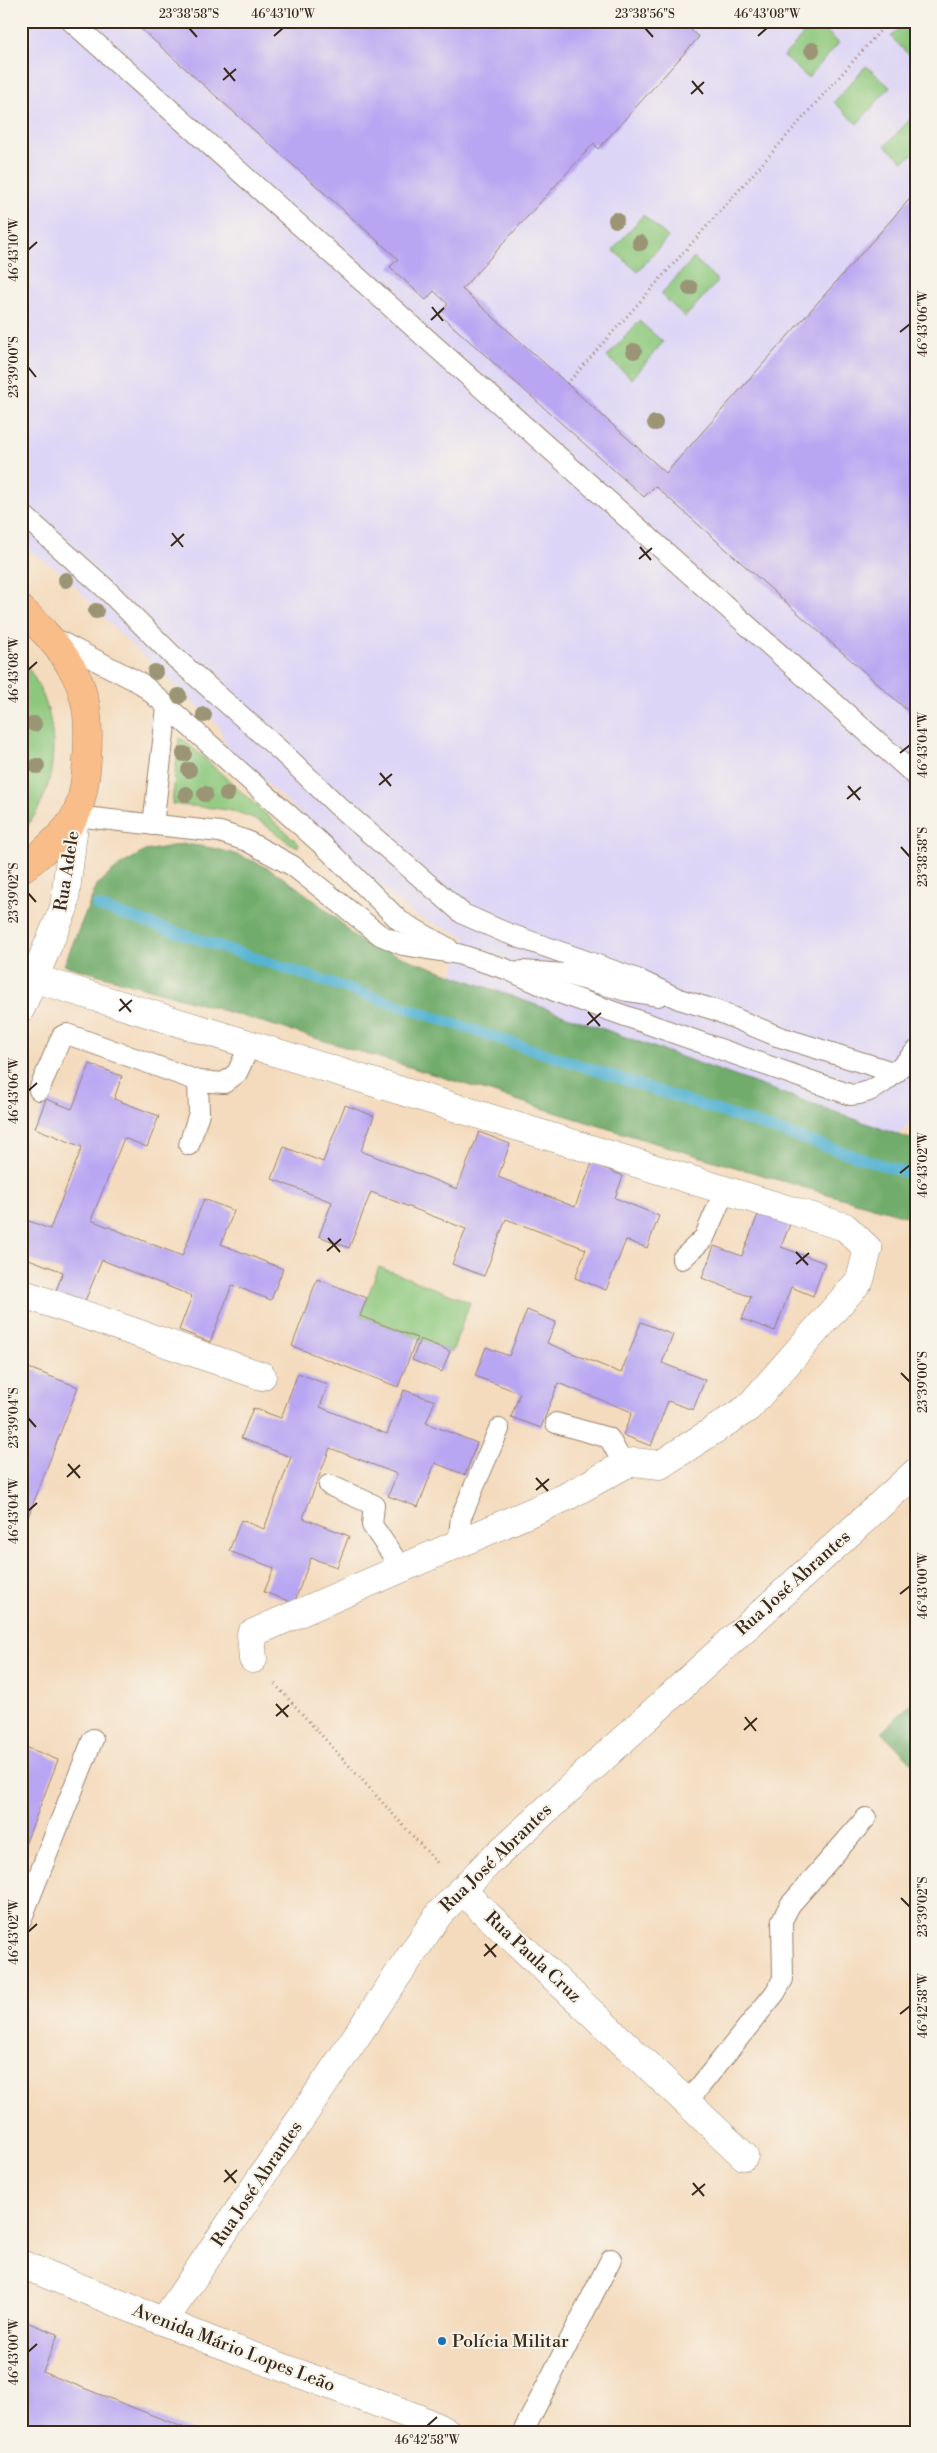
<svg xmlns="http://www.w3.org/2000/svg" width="937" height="2453" font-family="'Libre Bodoni',serif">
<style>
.built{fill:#ddd5f6}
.green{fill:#8cc77c;stroke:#64784d}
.forest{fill:#71ac6c;stroke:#566b45}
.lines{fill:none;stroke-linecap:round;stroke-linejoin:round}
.stream{stroke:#55b3d3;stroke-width:11}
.building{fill:#b8a6f3}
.service-casing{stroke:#98826e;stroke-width:22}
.minor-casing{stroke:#98826e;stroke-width:29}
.tertiary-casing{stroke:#98826e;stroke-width:29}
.trunk-casing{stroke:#98826e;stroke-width:29}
.path{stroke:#98826e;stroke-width:3;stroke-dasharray:1 4;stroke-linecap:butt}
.service{stroke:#fff;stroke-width:20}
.minor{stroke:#fff;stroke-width:28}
.tertiary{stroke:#fff;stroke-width:28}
.trunk{stroke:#f8bd89;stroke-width:28}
.tree{fill:#9b9475}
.ticks{fill:none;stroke:#3b2a1e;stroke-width:2}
.poi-dot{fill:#1f6fb2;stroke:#f7f3e8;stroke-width:2}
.labels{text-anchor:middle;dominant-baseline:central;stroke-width:4;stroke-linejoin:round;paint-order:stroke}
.street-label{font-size:18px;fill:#3b2a1e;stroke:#f7f3e8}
.poi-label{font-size:18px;fill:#3b2a1e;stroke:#f7f3e8;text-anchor:start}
.neatline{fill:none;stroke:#3b2a1e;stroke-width:2}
.ticks-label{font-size:12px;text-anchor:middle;fill:#3b2a1e}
</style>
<rect width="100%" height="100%" fill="#f7f3e8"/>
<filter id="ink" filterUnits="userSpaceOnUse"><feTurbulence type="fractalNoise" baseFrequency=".02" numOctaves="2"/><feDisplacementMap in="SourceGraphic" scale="10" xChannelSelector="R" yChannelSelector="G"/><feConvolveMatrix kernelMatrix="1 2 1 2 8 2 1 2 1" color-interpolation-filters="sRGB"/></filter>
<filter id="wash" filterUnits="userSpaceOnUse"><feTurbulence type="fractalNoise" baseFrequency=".0096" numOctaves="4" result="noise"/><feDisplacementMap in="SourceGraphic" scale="20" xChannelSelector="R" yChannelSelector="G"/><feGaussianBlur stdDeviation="1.12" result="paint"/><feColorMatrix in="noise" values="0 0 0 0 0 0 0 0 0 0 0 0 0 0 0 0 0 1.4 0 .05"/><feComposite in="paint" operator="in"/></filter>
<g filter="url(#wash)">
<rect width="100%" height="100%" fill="#f4dbbe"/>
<path class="built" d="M21 21H916V1115L898 1136 453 975 466 937 413 915 226 747 219 726 117 631 64 574 21 545Z"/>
<g class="green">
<path d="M815 21 839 43 808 78 784 56Z"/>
<path d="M906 21H916L914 60 891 37Z"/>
<path d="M866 66 890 87 857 124 834 102Z"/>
<path d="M916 113V152L903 161 885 146Z"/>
<path d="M643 215 668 237 638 272 613 250Z"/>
<path d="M694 258 718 281 685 317 661 294Z"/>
<path d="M639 321 663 342 632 379 607 357Z"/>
<path d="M21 659C62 706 65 786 21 833Z"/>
<path d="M179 738 184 740 299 844 298 847C287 844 268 824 253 818 226 806 200 808 172 804Z"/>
<path d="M379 1267 470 1302 452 1352 360 1316Z"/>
</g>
<g class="forest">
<path d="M183 844C250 850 282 874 332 915 344 924 350 936 363 943L916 1141V1219C630 1141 350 1043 64 965L97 885 119 866 145 851Z"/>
<path d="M916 1698V1767L882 1732Z"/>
</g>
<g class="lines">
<path class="stream" d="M97 906 916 1176"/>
</g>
<g id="blocks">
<g class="building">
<path d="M132 21H699L691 30 699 37 598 149 594 143 462 289 666 473 916 192V718L655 486 644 497 439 314 448 304 434 291 426 300 390 267 398 259Z"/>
<path d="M90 1064 122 1076 114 1099 159 1116 147 1147 124 1138 91 1220 182 1256 204 1199 234 1211 221 1244 283 1269 271 1300 232 1285 210 1342 179 1330 192 1296 102 1260 80 1313 52 1302 63 1272 21 1256V1218L50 1229 82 1147 35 1128 46 1099 72 1109Z"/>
<path d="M345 1105 374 1116 361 1151 457 1189 479 1132 510 1144 498 1177 575 1207 592 1163 623 1176 615 1198 659 1216 647 1248 626 1240 606 1290 575 1278 586 1249 506 1219 484 1276 452 1264 466 1229 371 1192 349 1248 319 1236 332 1202 272 1179 284 1147 323 1162Z"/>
<path d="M759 1212 790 1224 781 1247 825 1263 813 1296 791 1287 775 1331 742 1319 751 1297 702 1278 714 1246 742 1256Z"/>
<path d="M317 1279 367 1298 360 1316 417 1338 398 1387 292 1346Z"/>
<path d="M527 1310 556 1322 547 1343 621 1373 641 1322 673 1335 662 1363 705 1380 693 1410 668 1401 651 1446 623 1435 632 1412 558 1383 541 1428 511 1417 520 1393 475 1376 486 1347 509 1356Z"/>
<path d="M420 1339 450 1351 442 1372 412 1360Z"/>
<path d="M21 1365 78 1387 21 1535Z"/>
<path d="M298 1373 328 1385 320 1407 387 1434 404 1390 435 1401 426 1423 477 1443 465 1475 435 1463 418 1507 388 1496 397 1474 330 1448 303 1518 349 1536 337 1567 311 1558 294 1603 264 1592 274 1568 229 1551 241 1520 264 1529 291 1457 241 1438 253 1408 281 1418Z"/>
<path d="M21 1745 58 1760 21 1855Z"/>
<path d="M21 2320 58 2334 43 2372 195 2432H21Z"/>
</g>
</g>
</g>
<g filter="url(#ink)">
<use href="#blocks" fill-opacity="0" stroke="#98826e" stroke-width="1"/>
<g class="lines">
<g class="service-casing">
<g id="service">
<path d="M71 21 916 776"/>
<path d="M21 513 106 589 171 654 283 753 338 806 463 914 504 932 637 979 679 999 715 1010 777 1036 896 1073"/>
<path d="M53 638 142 684 327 849 400 921 448 948"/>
<path d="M75 816 220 832 247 841 293 866 380 935 403 945 458 954 506 969 557 992 851 1095C879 1094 898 1070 916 1051"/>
<path d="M153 825 167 708"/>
<path d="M522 971 565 974 627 991 658 996"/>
<path d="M39 1090 62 1036 67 1034 198 1081 224 1083 237 1073 250 1045"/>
<path d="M189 1145 199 1113 198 1081"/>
<path d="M682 1259 704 1238 725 1190"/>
<path d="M556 1423 609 1438 624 1465"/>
<path d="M329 1485 374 1505 372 1525 402 1569"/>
<path d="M458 1544 461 1517 499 1429"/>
<path d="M21 1920 93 1739"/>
<path d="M688 2101 775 1993 783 1979 782 1920 790 1905 866 1818"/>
<path d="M523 2432 611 2259"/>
</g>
</g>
<g class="minor-casing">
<g id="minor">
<path d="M33 978 845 1227 868 1249 860 1280 748 1408 660 1465 634 1462 624 1465 566 1497 251 1634 253 1659"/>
<path d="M21 1008 64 908 75 816"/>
<path d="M21 1293 262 1376"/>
<path d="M461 1890 744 2156"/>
<path d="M164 2321 439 1914 489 1862 916 1472"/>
</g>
</g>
<g class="tertiary-casing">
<path id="tertiary" d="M21 2264 212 2341 415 2417 447 2432"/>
</g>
<g class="trunk-casing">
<path id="trunk" d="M21 609C40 627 58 645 71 667 76 675 81 686 83 695 92 720 88 792 75 816 67 832 36 859 21 869"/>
</g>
<g class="path">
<path d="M567 384 886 24"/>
<path d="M275 1684 439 1865"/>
</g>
<use href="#service" class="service"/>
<use href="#minor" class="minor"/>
<use href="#tertiary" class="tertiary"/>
<use href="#trunk" class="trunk"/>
</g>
<g class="tree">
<circle cx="812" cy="50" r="8"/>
<circle cx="616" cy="220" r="8"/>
<circle cx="640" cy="243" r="8"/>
<circle cx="690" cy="288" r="8"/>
<circle cx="634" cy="351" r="8"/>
<circle cx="655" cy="423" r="8"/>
<circle cx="66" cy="580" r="8"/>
<circle cx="96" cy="611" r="8"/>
<circle cx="155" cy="672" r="8"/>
<circle cx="179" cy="696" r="8"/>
<circle cx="204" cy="715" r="8"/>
<circle cx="34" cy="724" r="8"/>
<circle cx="184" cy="754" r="8"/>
<circle cx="37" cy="766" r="8"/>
<circle cx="189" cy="770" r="8"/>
<circle cx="186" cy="794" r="8"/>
<circle cx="205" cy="794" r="8"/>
<circle cx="227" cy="794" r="8"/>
</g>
</g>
<path class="ticks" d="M189 28 197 37M645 28 653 37M274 36 283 28M758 36 767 28M224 68 235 81M223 80 236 69M692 81 703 94M691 94 704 82M28 250 37 242M432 307 443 321M431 320 444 308M900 332 910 324M28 367 36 377M172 533 183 547M171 546 184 534M640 547 651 560M639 559 652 548M28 670 37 662M900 753 910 745M380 773 391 786M379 785 392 774M848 786 860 800M847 799 861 787M901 847 910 857M28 893 36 902M120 999 131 1012M119 1011 132 1000M588 1012 600 1026M587 1025 601 1013M28 1091 37 1083M900 1173 910 1165M328 1238 340 1252M327 1251 341 1239M796 1252 808 1265M796 1264 809 1253M901 1373 910 1382M28 1418 36 1427M68 1464 80 1478M67 1477 80 1465M536 1478 548 1491M536 1490 549 1479M28 1511 37 1503M900 1594 910 1586M276 1704 288 1717M276 1716 289 1705M745 1717 756 1731M744 1730 757 1718M901 1898 910 1907M28 1932 37 1924M485 1944 496 1957M484 1956 497 1944M900 2014 910 2006M225 2170 236 2183M224 2182 237 2170M693 2183 704 2196M692 2195 705 2184M28 2352 37 2344M427 2426 437 2417"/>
<circle class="poi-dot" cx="442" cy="2341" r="5"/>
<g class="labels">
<g class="street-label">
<text transform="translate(67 871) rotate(-81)">Rua Adele</text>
<text transform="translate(793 1583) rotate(-42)">Rua José Abrantes</text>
<text transform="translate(496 1858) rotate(-44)">Rua José Abrantes</text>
<text transform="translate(533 1957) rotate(43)">Rua Paula Cruz</text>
<text transform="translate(257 2184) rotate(-56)">Rua José Abrantes</text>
<text transform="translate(234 2348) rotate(21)">Avenida Mário Lopes Leão</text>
</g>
<g class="poi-label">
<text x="452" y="2341">Polícia Militar</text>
</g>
</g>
<rect width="937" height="2453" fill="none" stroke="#f7f3e8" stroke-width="55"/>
<rect x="28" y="28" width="882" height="2398" class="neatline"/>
<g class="ticks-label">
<text x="189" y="18">23°38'58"S</text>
<text x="283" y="18">46°43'10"W</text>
<text x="645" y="18">23°38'56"S</text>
<text x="767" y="18">46°43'08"W</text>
<text transform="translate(14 250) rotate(-90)" y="4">46°43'10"W</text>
<text transform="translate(923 324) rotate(-90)" y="4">46°43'06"W</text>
<text transform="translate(14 367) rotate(-90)" y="4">23°39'00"S</text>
<text transform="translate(14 670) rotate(-90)" y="4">46°43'08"W</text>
<text transform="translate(923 745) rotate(-90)" y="4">46°43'04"W</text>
<text transform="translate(923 857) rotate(-90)" y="4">23°38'58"S</text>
<text transform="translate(14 893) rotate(-90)" y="4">23°39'02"S</text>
<text transform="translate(14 1091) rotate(-90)" y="4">46°43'06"W</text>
<text transform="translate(923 1165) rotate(-90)" y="4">46°43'02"W</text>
<text transform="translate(923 1382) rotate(-90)" y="4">23°39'00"S</text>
<text transform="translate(14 1418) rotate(-90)" y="4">23°39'04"S</text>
<text transform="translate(14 1511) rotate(-90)" y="4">46°43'04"W</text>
<text transform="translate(923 1586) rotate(-90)" y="4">46°43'00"W</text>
<text transform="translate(923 1907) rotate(-90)" y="4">23°39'02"S</text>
<text transform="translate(14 1932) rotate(-90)" y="4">46°43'02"W</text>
<text transform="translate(923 2006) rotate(-90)" y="4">46°42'58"W</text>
<text transform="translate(14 2352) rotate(-90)" y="4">46°43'00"W</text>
<text x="427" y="2444">46°42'58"W</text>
</g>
</svg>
